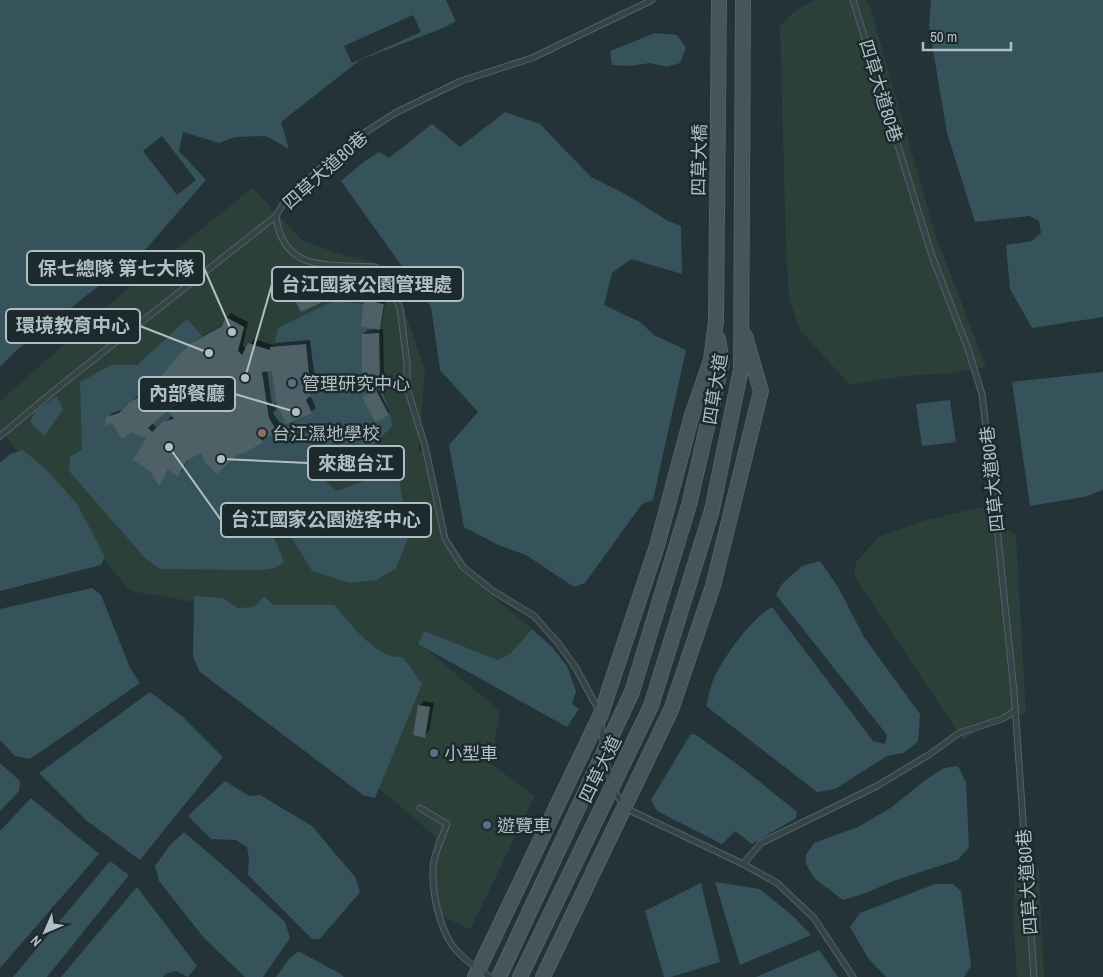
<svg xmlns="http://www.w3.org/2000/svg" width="1103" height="977" font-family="'Archivo Narrow','Noto Sans TC',sans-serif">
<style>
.green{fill:#2b4038}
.water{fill:#36535b}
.pier{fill:#233338}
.shadow{fill:#0007;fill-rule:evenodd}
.building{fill:#4e6166;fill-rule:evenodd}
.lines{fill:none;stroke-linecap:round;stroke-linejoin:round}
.lane-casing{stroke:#546266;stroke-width:7}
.secondary-casing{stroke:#546266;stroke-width:16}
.lane{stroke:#364448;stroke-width:5}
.secondary{stroke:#45555b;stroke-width:14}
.service-dot{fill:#5c6f8a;stroke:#1c292d;stroke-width:2}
.education-dot{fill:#8d6e63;stroke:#1c292d;stroke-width:2}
.labels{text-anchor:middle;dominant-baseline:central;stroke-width:5;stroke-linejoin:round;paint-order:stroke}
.street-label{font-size:18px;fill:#b1bfc4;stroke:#1c292d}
.poi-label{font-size:18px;fill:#b1bfc4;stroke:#1c292d;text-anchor:start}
.leader{fill:none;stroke:#b1bfc4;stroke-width:2}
.callout-dot{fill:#b1bfc4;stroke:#1c292d;stroke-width:2}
.callout{fill:#1c292d;stroke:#b1bfc4;stroke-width:2}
.callout-label{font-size:19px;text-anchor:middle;font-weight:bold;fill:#b1bfc4}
</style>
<rect width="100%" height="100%" fill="#233338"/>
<g class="green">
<path d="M814 0H865L870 6 934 231 986 367 955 373 904 376 850 385 800 330 789 297 786 248 780 26 795 11Z"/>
<path d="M252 188 303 241 340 254 389 266 425 370 418 453 423 450 442 542 461 570 532 629 510 654 498 660 426 631 419 643 500 711 491 764 535 796 470 930 433 911 430 890 435 836 276 701 201 603 130 591 0 429V401L126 290Z"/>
<path d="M981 507 1016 536 1026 713 982 726 963 740 854 576 856 562 880 536 923 521Z"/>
<path d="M1033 867 1039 871 1044 977H1017L1013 918 1015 868Z"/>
</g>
<g class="water">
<path d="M0 0H497L443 28 360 60 281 122 289 149 266 136 235 137 219 143 183 132 179 151 206 180 145 250 19 348 0 367Z"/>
<path d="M931 0H1103V317L1032 328 1010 289 1006 245 1032 241 1041 233 1039 221 1029 216 975 222 947 133 929 26Z"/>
<path d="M655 33 677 35 686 48 680 63 667 67 650 63 630 66 612 65 610 51Z"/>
<path d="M505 112 540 124 591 177 627 195 668 221 681 226 682 274 631 259 612 273 604 305 640 322 654 335 686 350 653 500 642 504 585 583 574 587 526 555 498 545 464 527 449 445 478 412 440 370 431 307 341 181 365 161 379 152 389 158 432 124 460 147Z"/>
<path d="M333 301 364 304 381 334 382 389 391 416 392 426 366 453 330 450 326 482 337 491 392 471 399 478 408 538 396 568 376 580 350 583 312 571 287 530 296 525 298 517 284 505 264 512 284 562 275 568 261 570 160 569 145 558 69 471 70 457 82 449 80 382 111 365H137L187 319 203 337 222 326 226 317 244 327 238 351 242 355 248 343 270 350V347L274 346 278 328Z"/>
<path d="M1103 372V490L1084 497 1030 506 1012 382Z"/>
<path d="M57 396 63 409 44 436 30 422 36 410Z"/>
<path d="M950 400 956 442 922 446 916 404Z"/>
<path d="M23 450 48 471 77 504 105 557 101 565 0 591V463L10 454Z"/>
<path d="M820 561 838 587 864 637 920 714 918 742 903 753 887 756 835 789 817 792 706 706C709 695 711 682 717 672 729 650 751 619 772 607L873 741 885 744 887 735 776 595 781 585 802 566Z"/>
<path d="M92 588 101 595 130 668 140 683 30 759 15 756 0 740V609Z"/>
<path d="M194 596 222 598 238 608 254 607 264 596 273 605H334C350 622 377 661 403 657L422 684 375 798 363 795 200 672 193 657Z"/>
<path d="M532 629 553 648 567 666 576 691 572 704 579 709 567 727 418 644 425 631 498 660 510 654Z"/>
<path d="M150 692 183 717 223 757 140 860 87 821 39 773Z"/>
<path d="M695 734 745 770 797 812 796 818 752 844 735 831 722 844 657 811 651 800 690 735Z"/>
<path d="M0 763 20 781 19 791 0 811Z"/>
<path d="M958 766 966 783 969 847 958 860 896 880 863 894 843 900 814 878 806 864V855L814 843 858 827 892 807 924 781 944 768Z"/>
<path d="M225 781 249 796 260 795 312 826 355 877 360 892 320 939H312L248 875 249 859 247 847 236 840 211 839 188 816Z"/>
<path d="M31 798 99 854 0 968V831Z"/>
<path d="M184 832 235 876 285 922 290 938 263 977H245L204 938 159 881 155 866 170 845Z"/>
<path d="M110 861 129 875 47 977H13Z"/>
<path d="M715 882 760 889 795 918 811 935 740 965Z"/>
<path d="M701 883 720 962 671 977H664L645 911Z"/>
<path d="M935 884H953L961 891 971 966 964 977H886L868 958 850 927 860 913Z"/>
<path d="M137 887 197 966 188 977 176 971 165 974 163 977H61Z"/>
<path d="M819 950 838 977H756Z"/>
<path d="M298 951 339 973 344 977H276L289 959Z"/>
</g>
<g class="pier">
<path d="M446 0H499L471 16 456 22Z"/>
<path d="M413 15 421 32 352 63 344 46Z"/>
<path d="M162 136 196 180 177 195 143 151Z"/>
</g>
<g class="shadow">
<path d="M368 299 385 302 381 327 379 329H383L384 382 380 387 363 334 368 330 377 329 366 301Z"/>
<path d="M231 313 248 322 243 346 246 350 254 339 273 345 276 343 310 340 316 388 307 398 311 397 316 408 311 412 281 410 277 408 273 413 281 425 262 441 201 450 189 457 183 470 178 475 169 469 159 484 148 437 112 422 107 418 112 413 125 409 136 397 154 387 184 351 196 340 224 324 227 317ZM267 370H273L277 403 272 404ZM168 408 173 416 170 417 157 429 152 422Z"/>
<path d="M378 389 390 412 388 414 366 396Z"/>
<path d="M377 425 380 433 378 435 361 432Z"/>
<path d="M344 426 359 430 355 441 342 428Z"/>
<path d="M424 701 434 703 429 731 424 736 419 706Z"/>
</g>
<g class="building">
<path d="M323 281 331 298 301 312 295 300 300 297 297 291Z"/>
<path d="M364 300 384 304 380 330 361 326Z"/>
<path d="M226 317 244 327 238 351 242 355 248 343 270 350V347L306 344 311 394 306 400 312 413 286 424 280 411 277 409 272 371 262 372 269 418 277 431 268 437 266 434 260 438 263 442 250 450 236 456 217 474 205 462 201 453 187 460 178 477 168 470 159 486 151 472 133 460 146 438 131 432 122 439 112 423 105 426 106 417 119 413 130 402 149 391 178 356 190 344 222 326ZM168 410 174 419 164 421 152 432 148 428Z"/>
<path d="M379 333 380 388H362V334Z"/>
<path d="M376 390 389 415 375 422 362 397Z"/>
<path d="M375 426 379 437 364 442 360 432Z"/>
<path d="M341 428 358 432 356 442 338 438Z"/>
<path d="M418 705 430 707 425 738 413 735Z"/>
</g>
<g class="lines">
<g class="lane-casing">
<g id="lane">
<path d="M853 0 932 256 968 349 982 394 991 470 1014 692 1034 977"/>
<path d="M0 436 60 386 276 216"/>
<path d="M599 711 576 668 558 643 534 616 493 591 463 567 445 539 425 446 407 388V363L400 308 385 277 375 267C357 266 315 267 301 258 284 249 278 233 276 216L286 199 350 142 397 112 461 81 532 58 652 0"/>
<path d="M601 722 603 743"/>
<path d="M605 757 612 787 625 808 743 864 777 883 814 918 853 977"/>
<path d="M420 808 447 824C443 835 437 848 434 860 430 885 438 924 452 945 461 957 477 969 490 977"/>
<path d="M743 864 761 843 877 786 930 754 959 733 1002 719 1015 711"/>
</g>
</g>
<g class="secondary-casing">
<g id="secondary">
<path d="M475 977 601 714 657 546 692 415 711 360 716 321 719 0"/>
<path d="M499 977 632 692 689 505 722 362 718 339"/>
<path d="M520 977 651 706 712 510 741 369 743 0"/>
<path d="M543 977 671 710 713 586 761 391 745 336"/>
</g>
</g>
<use href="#lane" class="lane"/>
<use href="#secondary" class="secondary"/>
</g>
<g class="service-dot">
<circle cx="292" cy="383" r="5"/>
<circle cx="434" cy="753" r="5"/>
<circle cx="487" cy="825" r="5"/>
</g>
<circle class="education-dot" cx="262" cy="433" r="5"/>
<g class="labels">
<g class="street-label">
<text transform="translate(881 91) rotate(73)">四草大道80巷</text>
<text transform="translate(699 160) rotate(-89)">四草大橋</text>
<text transform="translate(325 170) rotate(-42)">四草大道80巷</text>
<text transform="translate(715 389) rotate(-81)">四草大道</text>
<text transform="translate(992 479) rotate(-96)">四草大道80巷</text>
<text transform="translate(600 769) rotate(-64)">四草大道</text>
<text transform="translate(1027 882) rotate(-94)">四草大道80巷</text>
</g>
<g class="poi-label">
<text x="302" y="383">管理研究中心</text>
<text x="272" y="433">台江濕地學校</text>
<text x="444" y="753">小型車</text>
<text x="497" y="825">遊覽車</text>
</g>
</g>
<path class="leader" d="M232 332L204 268M245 378L272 284M209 353L140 326M296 412L235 394M221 459L308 463M169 447L221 520"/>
<g class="callout-dot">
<circle cx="232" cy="332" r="5"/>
<circle cx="245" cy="378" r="5"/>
<circle cx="209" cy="353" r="5"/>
<circle cx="296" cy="412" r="5"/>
<circle cx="221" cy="459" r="5"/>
<circle cx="169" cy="447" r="5"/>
</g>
<g class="callout">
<rect x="27" y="251" width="177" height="34" rx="5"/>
<rect x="272" y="267" width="191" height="34" rx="5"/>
<rect x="6" y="309" width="134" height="34" rx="5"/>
<rect x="139" y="377" width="96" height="34" rx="5"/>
<rect x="308" y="446" width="96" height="34" rx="5"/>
<rect x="221" y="503" width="210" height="34" rx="5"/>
</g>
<g class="callout-label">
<text x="116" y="275">保七總隊 第七大隊</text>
<text x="367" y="291">台江國家公園管理處</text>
<text x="73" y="332">環境教育中心</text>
<text x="187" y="400">內部餐廳</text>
<text x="356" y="470">來趣台江</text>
<text x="326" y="526">台江國家公園遊客中心</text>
</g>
<g transform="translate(45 932) rotate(225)" stroke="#1c292d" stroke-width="4" paint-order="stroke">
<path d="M0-4L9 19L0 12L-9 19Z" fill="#b1bfc4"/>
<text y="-8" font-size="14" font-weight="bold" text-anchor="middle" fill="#b1bfc4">N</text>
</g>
<path d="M923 42v8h88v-8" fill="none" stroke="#b1bfc4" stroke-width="2.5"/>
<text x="930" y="42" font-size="15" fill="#b1bfc4" stroke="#1c292d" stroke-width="4" paint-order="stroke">50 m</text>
</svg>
